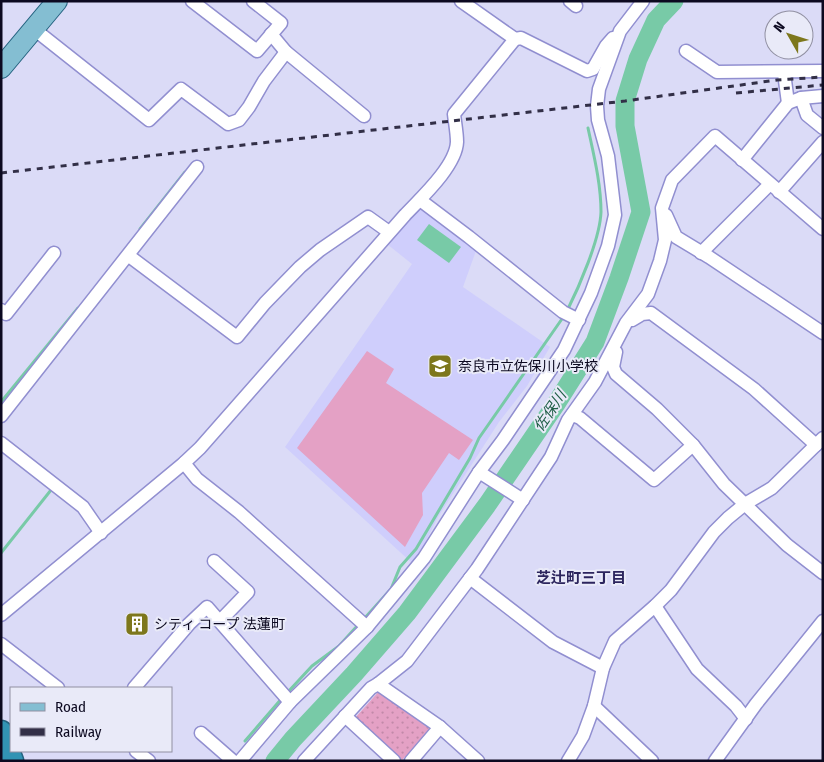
<svg xmlns="http://www.w3.org/2000/svg" width="824" height="762" font-family="'Fira Sans Condensed','Noto Sans JP',sans-serif">
<style>
.built{fill:#cfcefc}
.grass{fill:url(#grass-dots)}
.garden{fill:#e4a1c5}
.water{fill:#78caa7}
.lines{fill:none;stroke-linecap:round;stroke-linejoin:round}
.stream{stroke:#78caa7;stroke-width:3}
.river{stroke:#78caa7;stroke-width:19}
.street-casing{stroke:#918fd0;stroke-width:15}
.primary-casing{stroke:#256380;stroke-width:22}
.highway-casing{stroke:#256380;stroke-width:25}
.street{stroke:#fff;stroke-width:12}
.primary{stroke:#84bed2;stroke-width:20}
.highway{stroke:#3293b4;stroke-width:22}
.rail{stroke:#322f47;stroke-width:3;stroke-dasharray:6 6;stroke-linecap:butt}
.labels{text-anchor:middle;dominant-baseline:central;stroke-width:4;stroke-linejoin:round;paint-order:stroke}
.poi-label{font-size:14px;fill:#0c0920;stroke:#e9eaf8;text-anchor:start}
.water-label{font-size:15px;font-style:italic;fill:#205f47;stroke:#e9eaf8}
.neighbourhood-label{font-size:15px;font-weight:bold;fill:#2c255d;stroke:#e9eaf8}
</style>
<defs>
<pattern id="grass-dots" width="8" height="8" patternUnits="userSpaceOnUse" patternTransform="scale(1.25)"><rect width="8" height="8" fill="#e4a1c5"/><path d="M2 2h.1M6 6h.1" fill="none" stroke="#c289a9" stroke-width="1.8" stroke-linecap="round"/></pattern>
</defs>
<rect width="100%" height="100%" fill="#dbdbf7"/>
<path class="built" d="M420 205 477 248 463 287 550 347 527 386 499 422 438 517 424 545 412 563 285 447 412 264 387 244Z"/>
<path class="grass" d="M380 690 435 727 402 760 355 718Z"/>
<path class="garden" d="M367 351 394 369 386 383 473 440 459 460 449 453 422 493 423 515 405 547 297 448Z"/>
<path class="water" d="M429 224 461 247 449 263 417 240Z"/>
<g class="lines">
<g class="stream">
<path d="M140 229 185 172"/>
<path d="M567 311C579 287 600 239 601 212 601 184 594 156 588 128"/>
<path d="M1 402 78 308"/>
<path d="M1 553 51 490"/>
<path d="M363 620 391 589 400 567 416 549 470 458 479 438 564 316"/>
<path d="M287 693 312 666 339 646 358 625"/>
<path d="M245 741 283 697"/>
</g>
<path class="river" d="M275 761 293 739 354 674 407 613 487 505 556 404 595 342 619 278 641 212 625 126V101L638 59 656 20 674 1"/>
<g class="street-casing">
<g id="street">
<path d="M192 1 257 51 281 23 253 1"/>
<path d="M461 1 515 39 521 38 587 71 593 69 606 46 613 38"/>
<path d="M570 1 576 6"/>
<path d="M34 29 149 120 181 89 228 124 239 120 249 107 264 81 286 52"/>
<path d="M271 34 286 52 364 116"/>
<path d="M686 51 717 72 823 71"/>
<path d="M784 73 788 103"/>
<path d="M801 98 823 96"/>
<path d="M742 160 788 103 801 98 807 115 823 128"/>
<path d="M779 192 823 142"/>
<path d="M420 200 469 237 563 312 579 320"/>
<path d="M666 215 676 237 709 257 823 333"/>
<path d="M701 253 770 184"/>
<path d="M129 256 237 337 265 303 300 267 320 250 368 217 389 232"/>
<path d="M1 310 6 314 54 253"/>
<path d="M632 320 642 314 651 313 754 389 816 445"/>
<path d="M616 352 613 367 616 374 657 409 693 445 724 484 787 545 823 573"/>
<path d="M572 415 580 418 654 480 693 445"/>
<path d="M1 416 197 167"/>
<path d="M1 443 83 507 101 533"/>
<path d="M184 463 197 479 239 512 367 627"/>
<path d="M479 472 523 500"/>
<path d="M214 561 248 592 220 621"/>
<path d="M470 578 553 642 603 668"/>
<path d="M655 606 697 669 736 706 746 719"/>
<path d="M1 615 184 463 200 448 405 215C421 198 456 166 457 142 457 133 455 123 454 114L515 39"/>
<path d="M1 644 58 688"/>
<path d="M378 684 440 727 478 761"/>
<path d="M134 688 189 624 207 607 290 702"/>
<path d="M594 706 652 761"/>
<path d="M345 716 394 761"/>
<path d="M201 733 233 761"/>
<path d="M136 751 149 761"/>
<path d="M240 761 290 702 367 627 424 558 479 472 503 440 564 350 591 293 608 246 615 215 608 156 598 120 597 106 599 89 620 31 643 1"/>
<path d="M304 761 371 688 378 684 407 661 477 569 551 457 568 420 595 382 626 323 648 294 660 261 665 240 662 208 672 180 715 136 823 229"/>
<path d="M411 761 440 727"/>
<path d="M568 761 583 736 594 706 603 668 615 641 655 606 671 590 714 532 728 518 745 504 772 488 823 438"/>
<path d="M715 761 756 704 823 621"/>
</g>
</g>
<g class="primary-casing">
<path id="primary" d="M1 68 57 1"/>
</g>
<g class="highway-casing">
<path id="highway" d="M1 732 12 761"/>
</g>
<use href="#street" class="street"/>
<use href="#primary" class="primary"/>
<use href="#highway" class="highway"/>
<g class="rail">
<path d="M736 93 823 85"/>
<path d="M1 173 625 101 777 80 823 77"/>
</g>
</g>
<defs>
<g id="school-square" transform="scale(1.25)"><rect x="-9" y="-9" width="18" height="18" rx="4" fill="#7d771c" stroke="#e9eaf8"/><path d="M0-5L7-2L0 1L-7-2ZM-4 1L0 2.5L4 1V4Q0 6-4 4Z" fill="#fff"/></g>
<g id="building-square" transform="scale(1.25)"><rect x="-9" y="-9" width="18" height="18" rx="4" fill="#7d771c" stroke="#e9eaf8"/><path d="M-4-6H4V6H1V3H-1V6H-4ZM-2.5-4.3h1.7v1.8h-1.7ZM.8-4.3h1.7v1.8H.8ZM-2.5-1h1.7V.8h-1.7ZM.8-1h1.7V.8H.8Z" fill="#fff"/></g>
</defs>
<g fill-rule="evenodd">
<use href="#school-square" x="440" y="366"/>
<use href="#building-square" x="137" y="624"/>
</g>
<g class="labels">
<g class="poi-label">
<text x="458" y="366">奈良市立佐保川小学校</text>
<text x="154" y="624">シティ コープ 法蓮町</text>
</g>
<g class="water-label">
<text transform="translate(550 411) rotate(-56)">佐保川</text>
</g>
<g class="neighbourhood-label">
<text x="581" y="578">芝辻町三丁目</text>
</g>
</g>
<rect width="824" height="762" fill="none" stroke="#0c0920" stroke-width="5"/>
<rect x="10" y="687" width="162" height="65" fill="#e9eaf8" stroke="#9190a2"/>
<rect x="20" y="703" width="25" height="8" fill="#84bed2" stroke="#9190a2"/>
<text x="55" y="712" font-size="15" fill="#0c0920">Road</text>
<rect x="20" y="728" width="25" height="8" fill="#322f47" stroke="#9190a2"/>
<text x="55" y="737" font-size="15" fill="#0c0920">Railway</text>
<g transform="translate(789 35) rotate(309)"><circle r="24" fill="#e9eaf8" stroke="#9190a2"/>
<path d="M0-4L9 19L0 12L-9 19Z" fill="#7d771c"/>
<text y="-8" font-size="14" font-weight="bold" text-anchor="middle" fill="#0c0920">N</text>
</g>
</svg>
